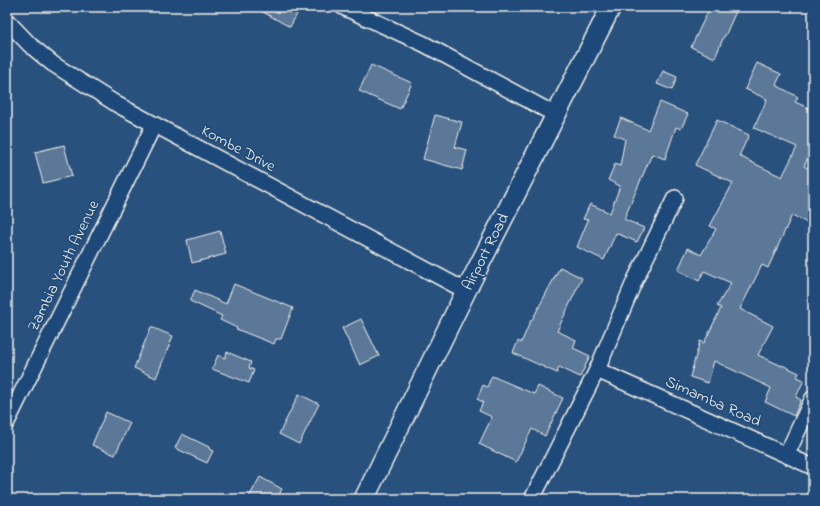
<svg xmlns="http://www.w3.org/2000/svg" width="820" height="506" font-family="'Indie Flower',sans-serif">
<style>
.building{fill:#5b7899;stroke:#f4f1e8}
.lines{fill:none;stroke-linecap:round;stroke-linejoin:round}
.minor-casing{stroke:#f4f1e8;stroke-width:18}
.tertiary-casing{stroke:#f4f1e8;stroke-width:22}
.minor{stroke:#1f4a7a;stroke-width:15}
.tertiary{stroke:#1f4a7a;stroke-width:19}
.labels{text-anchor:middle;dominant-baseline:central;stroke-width:3;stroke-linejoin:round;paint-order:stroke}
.street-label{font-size:16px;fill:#f4f1e8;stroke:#1f4a7a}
</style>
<rect width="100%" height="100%" fill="#28517e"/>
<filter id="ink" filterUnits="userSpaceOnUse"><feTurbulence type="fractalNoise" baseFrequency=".025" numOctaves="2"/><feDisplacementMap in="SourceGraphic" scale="8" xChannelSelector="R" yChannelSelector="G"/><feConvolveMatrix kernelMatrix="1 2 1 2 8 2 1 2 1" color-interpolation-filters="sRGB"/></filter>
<g filter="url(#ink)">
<g class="building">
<path d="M254 7H301L290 27Z"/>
<path d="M710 7H738L725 36H724L715 58 691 47Z"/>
<path d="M757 63 781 74 776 85 798 97 795 102 813 110V147L804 166 813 171V174L807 186 813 189V226L792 215 768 268 762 265 740 309 773 326 758 355 782 366V365L799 373 797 377 804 380 796 397 801 400 794 416 765 402 771 388 714 361 708 383 690 377 700 341 704 343 721 308 717 306 731 283 704 271 699 281 678 270 688 248 701 255 716 229 710 226 733 183 695 165 717 120 749 135 739 156 782 177 797 147 754 128 767 99 745 89Z"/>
<path d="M371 65 412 83 400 109 359 91Z"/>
<path d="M663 71 677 77 672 90 657 84Z"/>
<path d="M660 102 688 114 681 129 676 127 665 159 652 154 624 219 644 228 637 242 616 233 604 260 577 247 588 220 583 219 590 204 610 213 620 186 608 180 615 164 620 166 625 139 614 135 621 118 648 130Z"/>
<path d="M435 115 462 122 455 147 467 150 462 170 423 159Z"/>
<path d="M64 145 72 176 43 183 35 152Z"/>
<path d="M220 231 226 254 192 263 187 240Z"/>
<path d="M560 267 582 278 557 331 576 340 573 348 590 356 580 377 559 367 557 373 513 353 518 341 521 343 531 320H532Z"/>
<path d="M234 284 293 308 281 339H276L274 344 236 329 237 328 220 320 222 316 190 301 195 290 226 304Z"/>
<path d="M361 319 379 356 360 365 342 328Z"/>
<path d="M151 327 173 336 156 378 134 368Z"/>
<path d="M227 352 251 362 249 368 254 370 249 383 212 369 218 355 225 358Z"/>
<path d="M492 376 534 394 538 386 563 398 545 436 532 429 516 462 479 444 492 417 479 411 483 402 477 399 483 385 487 387Z"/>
<path d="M299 394 319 404 299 444 279 434Z"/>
<path d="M106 412 130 423 115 455 92 445Z"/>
<path d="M182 434 209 447V449L213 451 207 463 175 448Z"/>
<path d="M260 477 282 489 277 499H248Z"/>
</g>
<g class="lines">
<g class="minor-casing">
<g id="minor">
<path d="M343 7 424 44 556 115"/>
<path d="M7 21 30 45 53 64 118 105 466 291"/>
<path d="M597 370 813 467"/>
<path d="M7 422 154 125"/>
<path d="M787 454 813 398"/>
<path d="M532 499 597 370 635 280 675 198"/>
</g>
</g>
<g class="tertiary-casing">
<path id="tertiary" d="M364 499 466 291 611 7"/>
</g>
<use href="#minor" class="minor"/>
<use href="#tertiary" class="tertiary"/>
</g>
</g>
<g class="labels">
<g class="street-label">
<text transform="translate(238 149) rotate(28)">Kombe Drive</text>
<text transform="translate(486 252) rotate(-63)">Airport Road</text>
<text transform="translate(64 266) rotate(-64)">Zambia Youth Avenue</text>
<text transform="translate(713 402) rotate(24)">Simamba Road</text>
</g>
</g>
<rect width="820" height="506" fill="none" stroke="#1f4a7a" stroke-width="24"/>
<rect x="12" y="12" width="796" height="482" fill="none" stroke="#f4f1e8" stroke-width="1.5" filter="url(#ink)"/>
</svg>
